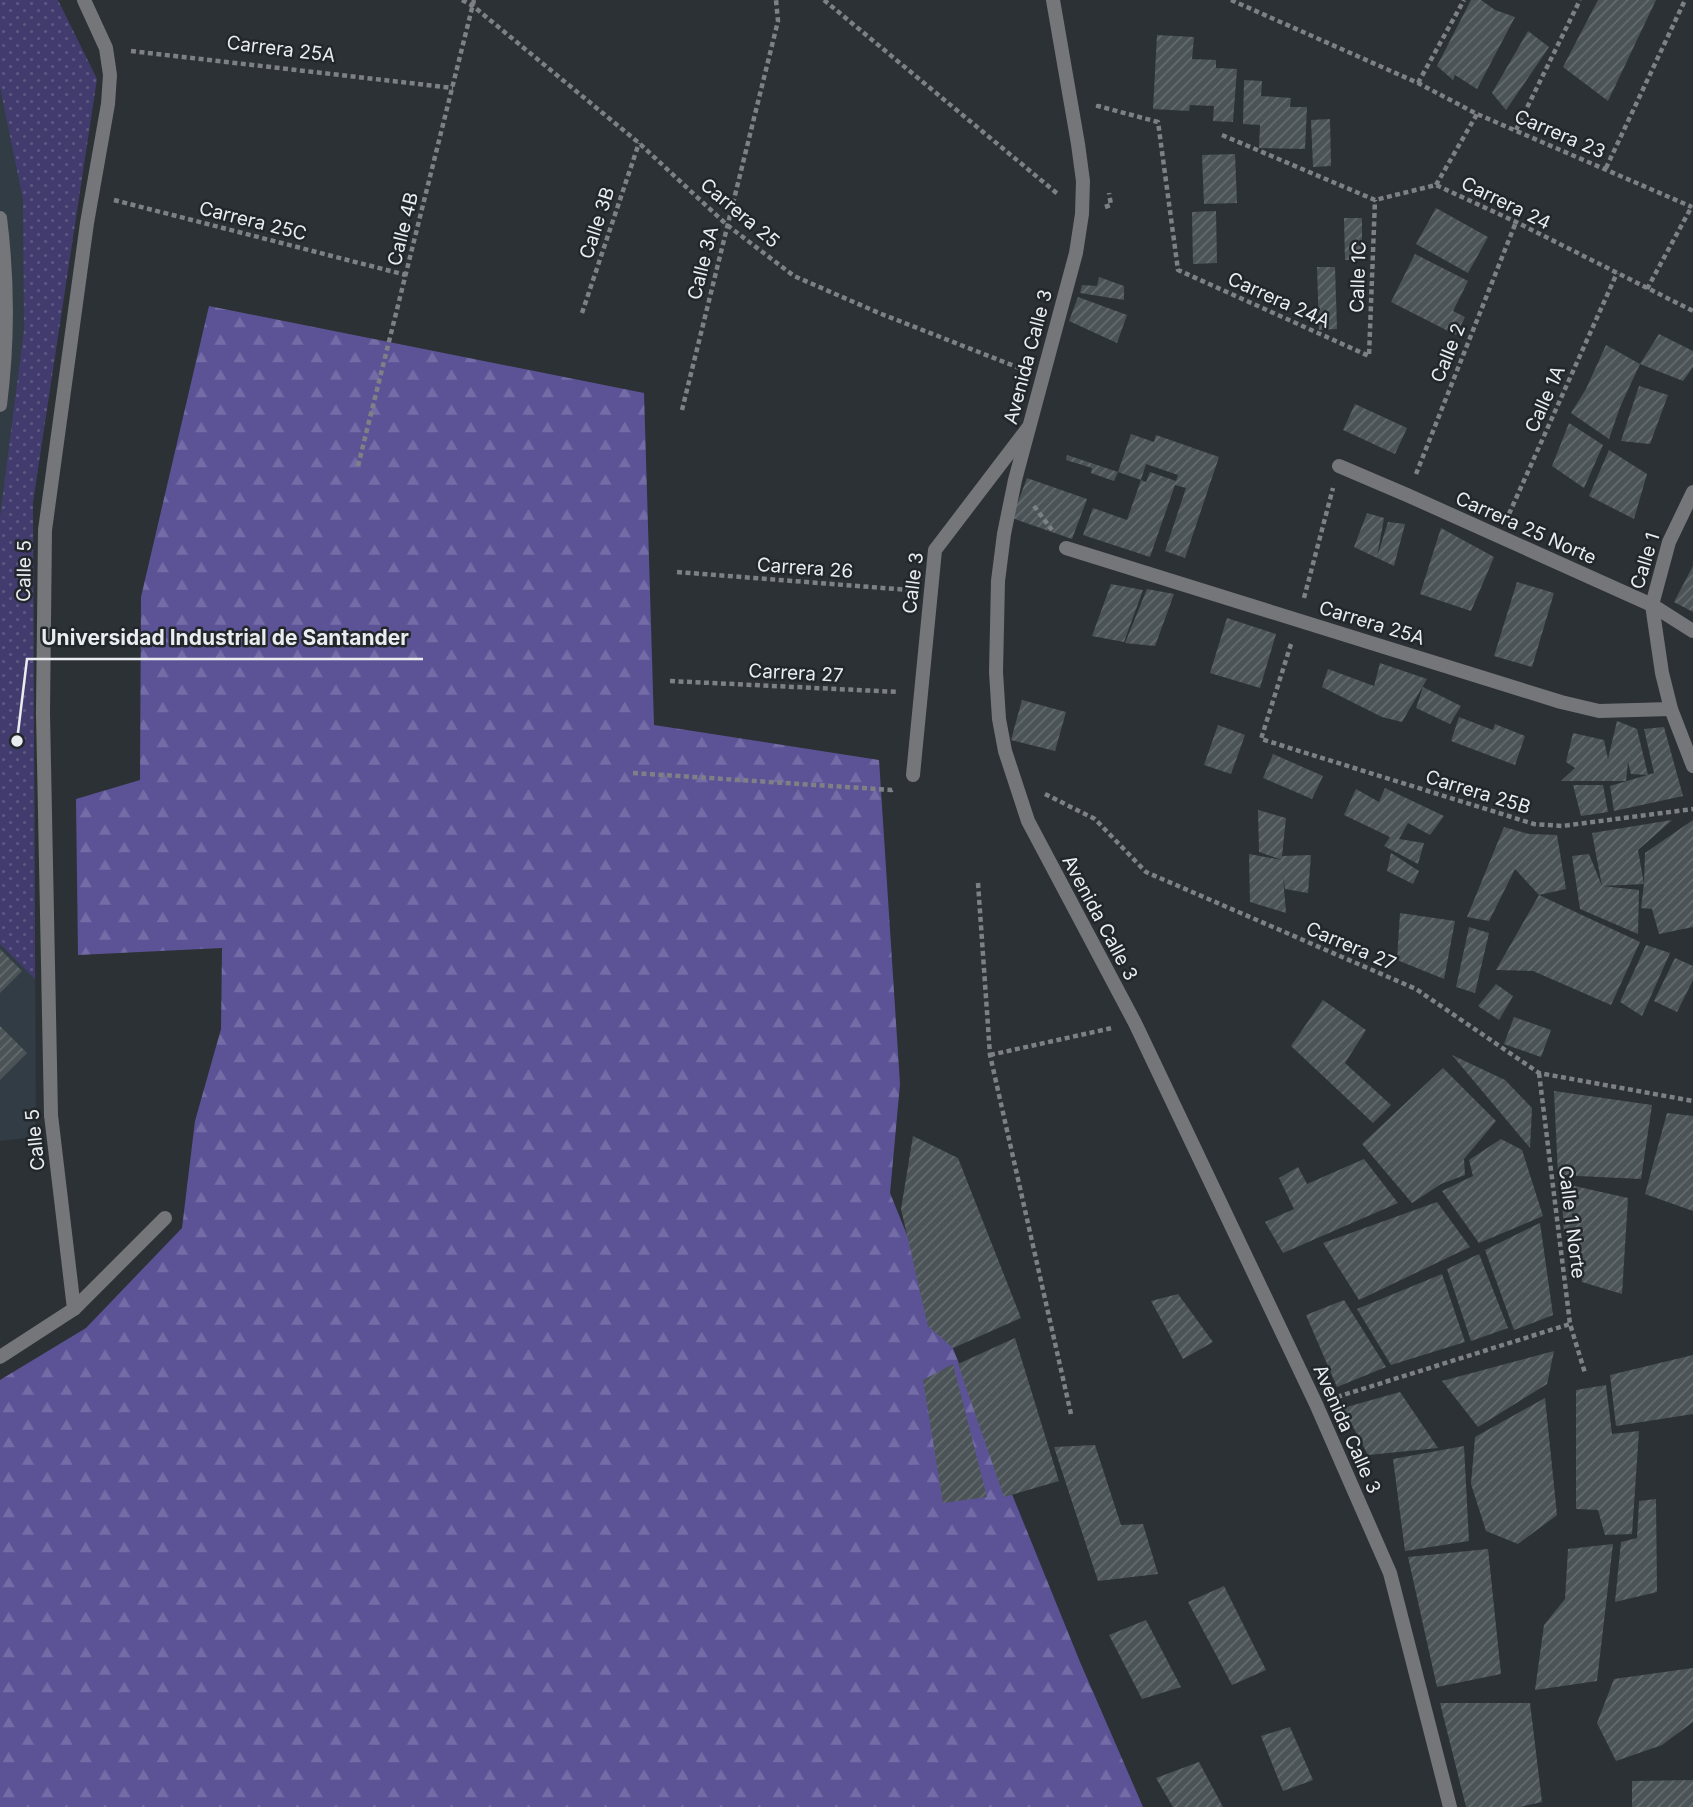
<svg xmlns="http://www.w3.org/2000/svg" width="1693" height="1807" font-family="Inter,sans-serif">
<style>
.built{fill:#313c44}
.grass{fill:url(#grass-dots)}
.forest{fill:url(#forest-firs)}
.building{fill:url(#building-hatch);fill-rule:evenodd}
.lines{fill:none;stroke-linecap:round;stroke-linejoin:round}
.path{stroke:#7d8186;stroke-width:4.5;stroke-dasharray:5 3.5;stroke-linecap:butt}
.service{stroke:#747679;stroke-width:14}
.minor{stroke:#747679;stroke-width:14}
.tertiary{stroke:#747679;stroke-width:14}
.labels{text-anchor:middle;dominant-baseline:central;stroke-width:5;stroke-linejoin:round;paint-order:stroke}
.street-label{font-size:19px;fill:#e9edf0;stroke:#22272c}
.leader{fill:none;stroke:#e9edf0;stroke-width:2.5}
.callout-dot{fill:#e9edf0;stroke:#22272c;stroke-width:2.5}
.callout-label{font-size:21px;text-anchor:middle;font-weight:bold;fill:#e9edf0;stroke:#22272c;stroke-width:5;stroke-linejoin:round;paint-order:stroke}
</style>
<defs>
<pattern id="grass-dots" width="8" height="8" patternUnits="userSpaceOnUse" patternTransform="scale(1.75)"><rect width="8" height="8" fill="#423b6d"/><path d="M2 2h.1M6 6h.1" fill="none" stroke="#5d5882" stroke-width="1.8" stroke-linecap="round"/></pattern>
<pattern id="forest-firs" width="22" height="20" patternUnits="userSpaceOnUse" patternTransform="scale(1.75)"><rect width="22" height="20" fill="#5c5397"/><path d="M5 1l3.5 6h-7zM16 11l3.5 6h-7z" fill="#736ca6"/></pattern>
<pattern id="building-hatch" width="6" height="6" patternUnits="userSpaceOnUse" patternTransform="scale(1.75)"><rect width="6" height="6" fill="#4b5356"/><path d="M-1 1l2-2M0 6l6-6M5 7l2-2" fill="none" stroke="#656c6f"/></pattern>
</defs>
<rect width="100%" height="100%" fill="#2c3136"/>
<path class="built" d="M0 0H58L78 193 33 502 36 1137 0 1141Z"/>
<path class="grass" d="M0 0H58L97 79 33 502 35 979 0 944V517L24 330 23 200 0 87Z"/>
<path class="forest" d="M209 306 644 393 654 725 879 760 900 1084 890 1193 1080 1662 1143 1807H0V1380L86 1328 182 1228 195 1121 221 1029 222 948 78 955 76 799 140 780 141 597Z"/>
<g class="building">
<path d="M1471 0H1481L1495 10 1515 17 1477 89 1455 75 1453 80 1437 66Z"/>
<path d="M1598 0H1656L1608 101 1563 67Z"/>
<path d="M1528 31 1549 47 1506 110 1492 93Z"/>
<path d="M1157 35 1194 37 1192 59 1216 60V68L1237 69 1233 122 1213 121 1214 106 1190 105 1189 111 1153 109Z"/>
<path d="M1244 80 1262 81 1261 96 1291 98 1290 107H1307L1305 149 1259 148 1260 125 1243 124Z"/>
<path d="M1330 119 1331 166 1313 167 1311 120Z"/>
<path d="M1235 154 1237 203 1204 204 1202 155Z"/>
<path d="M1436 208 1488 237 1468 273 1416 244Z"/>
<path d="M1216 211 1217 263 1193 264 1192 212Z"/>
<path d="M1344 218H1362V260H1345Z"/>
<path d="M1415 254 1468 281 1453 311 1465 317 1456 335 1391 302Z"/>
<path d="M1317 267H1335L1337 329 1319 330Z"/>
<path d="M1099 277 1124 286V300L1080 293 1082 285 1097 286Z"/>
<path d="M1078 297 1127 315 1117 343 1069 321Z"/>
<path d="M1659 334 1693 351V367L1683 381 1640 364Z"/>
<path d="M1606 345 1640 364 1620 407 1609 439 1571 413 1586 389Z"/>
<path d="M1639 386 1668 395 1650 444 1621 441Z"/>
<path d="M1355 404 1407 428 1395 454 1343 430Z"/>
<path d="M1569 423 1603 445 1584 488 1552 466Z"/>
<path d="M1131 434 1154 442 1156 435 1219 457 1185 558 1165 551 1186 488 1175 485 1150 557 1083 535 1093 508 1127 520 1141 480 1118 472ZM1146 464 1178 475 1176 481 1150 472 1146 482 1141 480Z"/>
<path d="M1609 450 1647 474 1634 519 1589 496Z"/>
<path d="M1067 455 1118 472 1114 481 1091 473 1092 468 1066 460Z"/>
<path d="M1027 478 1087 499 1072 539 1012 518Z"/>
<path d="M1367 513 1384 518 1377 557 1388 522 1405 524 1394 566 1354 547Z"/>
<path d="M1441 528 1494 557 1471 611 1420 594Z"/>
<path d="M1693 566V612L1674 602Z"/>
<path d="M1517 582 1554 593 1532 667 1494 656Z"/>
<path d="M1111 584 1143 590 1124 642 1092 636Z"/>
<path d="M1147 589 1174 594 1155 646 1125 643Z"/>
<path d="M1227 618 1276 634 1260 688 1210 673Z"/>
<path d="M1380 663 1427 679 1402 722 1382 717 1322 687 1328 669 1374 686Z"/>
<path d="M1423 687 1461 706 1450 724 1416 708Z"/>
<path d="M1022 700 1066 712 1055 751 1011 740Z"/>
<path d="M1459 717 1493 730 1495 724 1525 736 1515 765 1451 741Z"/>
<path d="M1617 721 1637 729 1648 775 1631 774 1628 762 1626 781H1561L1575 768 1566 762 1573 733 1604 740 1608 759Z"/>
<path d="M1218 725 1245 735 1231 774 1204 765Z"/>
<path d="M1664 727 1683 796 1614 811 1610 786 1654 773 1644 729Z"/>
<path d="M1273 754 1323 776 1312 799 1263 778Z"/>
<path d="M1573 785H1603L1608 812 1581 816Z"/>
<path d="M1385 788 1444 816 1430 835 1408 823 1399 839 1424 843 1418 864 1384 846 1390 837 1344 815 1356 789 1379 802Z"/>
<path d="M1258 810 1286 818 1282 856 1311 855 1308 893 1285 889 1283 876 1286 913 1250 902 1249 854 1282 860 1259 852Z"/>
<path d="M1672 820 1638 850 1644 884 1645 853 1693 820V927L1659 934 1652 909 1641 908 1644 884 1602 886 1639 890 1638 934 1580 909 1572 856 1589 854 1602 886 1592 833Z"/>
<path d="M1504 827 1529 834 1557 835 1566 889 1539 895 1515 869 1489 921 1467 917Z"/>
<path d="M1391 853 1419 871 1413 884 1387 871Z"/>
<path d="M1539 895 1640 942 1611 1005 1533 971 1496 970Z"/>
<path d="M1400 913 1455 921 1444 979 1397 960Z"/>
<path d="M1469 927 1489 933 1475 993 1456 987Z"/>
<path d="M1646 945 1670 953 1642 1016 1620 1002Z"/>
<path d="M0 949 22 971 0 993Z"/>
<path d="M1675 958 1693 966V980L1677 1012 1654 1001Z"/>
<path d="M1496 984 1513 996 1499 1020 1478 1006Z"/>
<path d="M1323 1000 1366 1030 1345 1063 1391 1105 1373 1123 1291 1046Z"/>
<path d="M1514 1017 1551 1030 1541 1057 1504 1044Z"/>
<path d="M0 1026 27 1053 0 1080Z"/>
<path d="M1452 1055 1505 1080 1532 1108 1530 1148Z"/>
<path d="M1443 1068 1496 1121 1464 1159 1465 1175 1441 1184 1412 1203 1362 1144Z"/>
<path d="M1554 1091 1652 1105 1641 1179 1558 1175Z"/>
<path d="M1667 1113 1693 1116V1211L1645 1194Z"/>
<path d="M913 1136 958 1158 1021 1318 953 1348 928 1326 901 1209Z"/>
<path d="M1501 1139 1522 1150 1543 1216 1479 1243 1442 1191 1473 1176 1469 1160Z"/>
<path d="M1364 1159 1398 1203 1283 1253 1265 1222 1294 1209 1279 1178 1298 1167 1307 1184Z"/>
<path d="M1561 1183 1628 1198 1622 1294 1582 1282 1578 1242 1564 1234Z"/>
<path d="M1437 1202 1470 1247 1359 1300 1323 1243Z"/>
<path d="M1540 1223 1553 1315 1514 1330 1485 1250Z"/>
<path d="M1479 1254 1508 1328 1471 1341 1447 1269Z"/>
<path d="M1442 1274 1465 1342 1391 1365 1357 1309Z"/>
<path d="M1178 1294 1213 1342 1183 1359 1151 1301Z"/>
<path d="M1344 1300 1386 1367 1337 1387 1306 1315Z"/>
<path d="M1015 1338 1059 1481 1004 1497 958 1364Z"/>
<path d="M1554 1351 1547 1384 1478 1427 1442 1381Z"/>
<path d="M1693 1355V1414L1616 1426 1610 1375Z"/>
<path d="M953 1364 987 1497 943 1503 923 1380Z"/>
<path d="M1606 1385 1612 1434 1639 1431 1632 1534 1605 1535 1598 1510 1576 1509V1390Z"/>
<path d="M1400 1392 1438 1448 1368 1455 1343 1408Z"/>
<path d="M1545 1398 1557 1515 1518 1544 1486 1531 1471 1484 1475 1437Z"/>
<path d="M1095 1445 1121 1525 1143 1524 1158 1574 1098 1581 1054 1447Z"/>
<path d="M1464 1446 1469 1541 1405 1551 1393 1459Z"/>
<path d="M1656 1499 1657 1592 1615 1602 1621 1542 1637 1538 1639 1501Z"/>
<path d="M1613 1544 1597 1681 1535 1690 1544 1625 1565 1599 1568 1549Z"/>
<path d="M1488 1549 1501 1674 1437 1687 1408 1557Z"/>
<path d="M1224 1586 1266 1670 1232 1685 1188 1602Z"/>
<path d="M1146 1620 1181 1687 1142 1699 1109 1635Z"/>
<path d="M1693 1668V1722L1662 1745 1616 1761 1597 1723 1614 1679Z"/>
<path d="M1440 1703H1530L1542 1802 1520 1807H1466Z"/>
<path d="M1290 1727 1313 1780 1283 1791 1261 1736Z"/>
<path d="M1199 1762 1223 1807H1173L1156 1778Z"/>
<path d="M1693 1780V1807H1632V1781Z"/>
</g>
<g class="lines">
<g class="path">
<path d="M462 0 473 6 639 143 727 225 794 276 879 313 1022 369"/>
<path d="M824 0 1059 195"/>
<path d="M1231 0 1418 83 1477 114 1692 207"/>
<path d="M131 51 453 88"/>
<path d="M1418 83 1464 0"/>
<path d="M1098 108V106L1158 122 1178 270 1369 356 1375 200"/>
<path d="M1516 130 1580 0"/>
<path d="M1222 135 1375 200 1436 185 1516 222 1693 311"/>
<path d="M1606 168 1685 0"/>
<path d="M1436 185 1477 114"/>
<path d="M114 200 406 275"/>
<path d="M1105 207 1111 205 1109 193"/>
<path d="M1647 289 1692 206"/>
<path d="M582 313 639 143"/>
<path d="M682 410 778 21 776 0"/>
<path d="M358 466 474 0"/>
<path d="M1416 474 1516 222"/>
<path d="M1034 506 1052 530"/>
<path d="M1509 514 1617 273"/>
<path d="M677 572 909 590"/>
<path d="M1304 598 1333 488"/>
<path d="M1291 644 1261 739 1534 824 1562 826 1693 809"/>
<path d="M670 681 899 692"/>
<path d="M633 773 892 790 895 788"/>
<path d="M1045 794 1095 819 1146 872 1416 989 1539 1073 1693 1101"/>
<path d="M978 883 990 1055 1071 1414"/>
<path d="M990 1055 1112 1028"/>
<path d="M1539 1073 1570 1324 1585 1373"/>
<path d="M1337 1397 1570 1324"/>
</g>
<g class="service">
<path d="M0 218C8 281 8 342 0 405"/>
<path d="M51 1115 74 1309"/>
<path d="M0 1357 74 1309 165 1218"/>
</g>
<g class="minor">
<path d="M1339 466 1407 495 1652 605 1693 631"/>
<path d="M1066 548 1561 702 1599 711 1671 709"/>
<path d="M913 775 935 550 1028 428"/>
<path d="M51 1115 43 713 45 530 87 223 108 104 110 75 106 48 84 0"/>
</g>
<g class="tertiary">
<path d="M1053 0 1078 144 1083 181 1082 214 1076 253 1015 480 1004 534 998 581 996 672 999 719 1005 751 1028 821 1135 1023 1316 1404 1390 1573 1450 1807"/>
<path d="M1693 492 1669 542 1652 605 1662 673 1671 709 1693 766"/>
</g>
</g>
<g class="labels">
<g class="street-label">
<text transform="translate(281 49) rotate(7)">Carrera 25A</text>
<text transform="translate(1560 134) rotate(23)">Carrera 23</text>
<text transform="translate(1506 203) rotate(26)">Carrera 24</text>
<text transform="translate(740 213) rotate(40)">Carrera 25</text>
<text transform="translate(253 221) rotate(14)">Carrera 25C</text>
<text transform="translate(597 223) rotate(-72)">Calle 3B</text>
<text transform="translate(403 229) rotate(-76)">Calle 4B</text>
<text transform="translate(703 263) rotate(-76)">Calle 3A</text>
<text transform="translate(1358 277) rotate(-88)">Calle 1C</text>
<text transform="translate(1279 300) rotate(24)">Carrera 24A</text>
<text transform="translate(1448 353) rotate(-68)">Calle 2</text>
<text transform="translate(1028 357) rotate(-75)">Avenida Calle 3</text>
<text transform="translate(1545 399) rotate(-66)">Calle 1A</text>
<text transform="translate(1526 528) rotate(24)">Carrera 25 Norte</text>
<text transform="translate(1645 561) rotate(-73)">Calle 1</text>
<text transform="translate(805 568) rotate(4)">Carrera 26</text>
<text transform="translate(24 571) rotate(-89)">Calle 5</text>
<text transform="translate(913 583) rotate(-83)">Calle 3</text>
<text transform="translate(1372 623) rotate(17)">Carrera 25A</text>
<text transform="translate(796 673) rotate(3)">Carrera 27</text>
<text transform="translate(1478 792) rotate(17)">Carrera 25B</text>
<text transform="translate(1100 918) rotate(62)">Avenida Calle 3</text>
<text transform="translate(1351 946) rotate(23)">Carrera 27</text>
<text transform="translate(35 1140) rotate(-96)">Calle 5</text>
<text transform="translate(1572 1222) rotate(83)">Calle 1 Norte</text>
<text transform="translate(1347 1429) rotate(66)">Avenida Calle 3</text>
</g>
</g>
<path class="leader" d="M17 741L27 659H423"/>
<circle class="callout-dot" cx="17" cy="741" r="7"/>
<g class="callout-label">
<text x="225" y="645">Universidad Industrial de Santander</text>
</g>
</svg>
